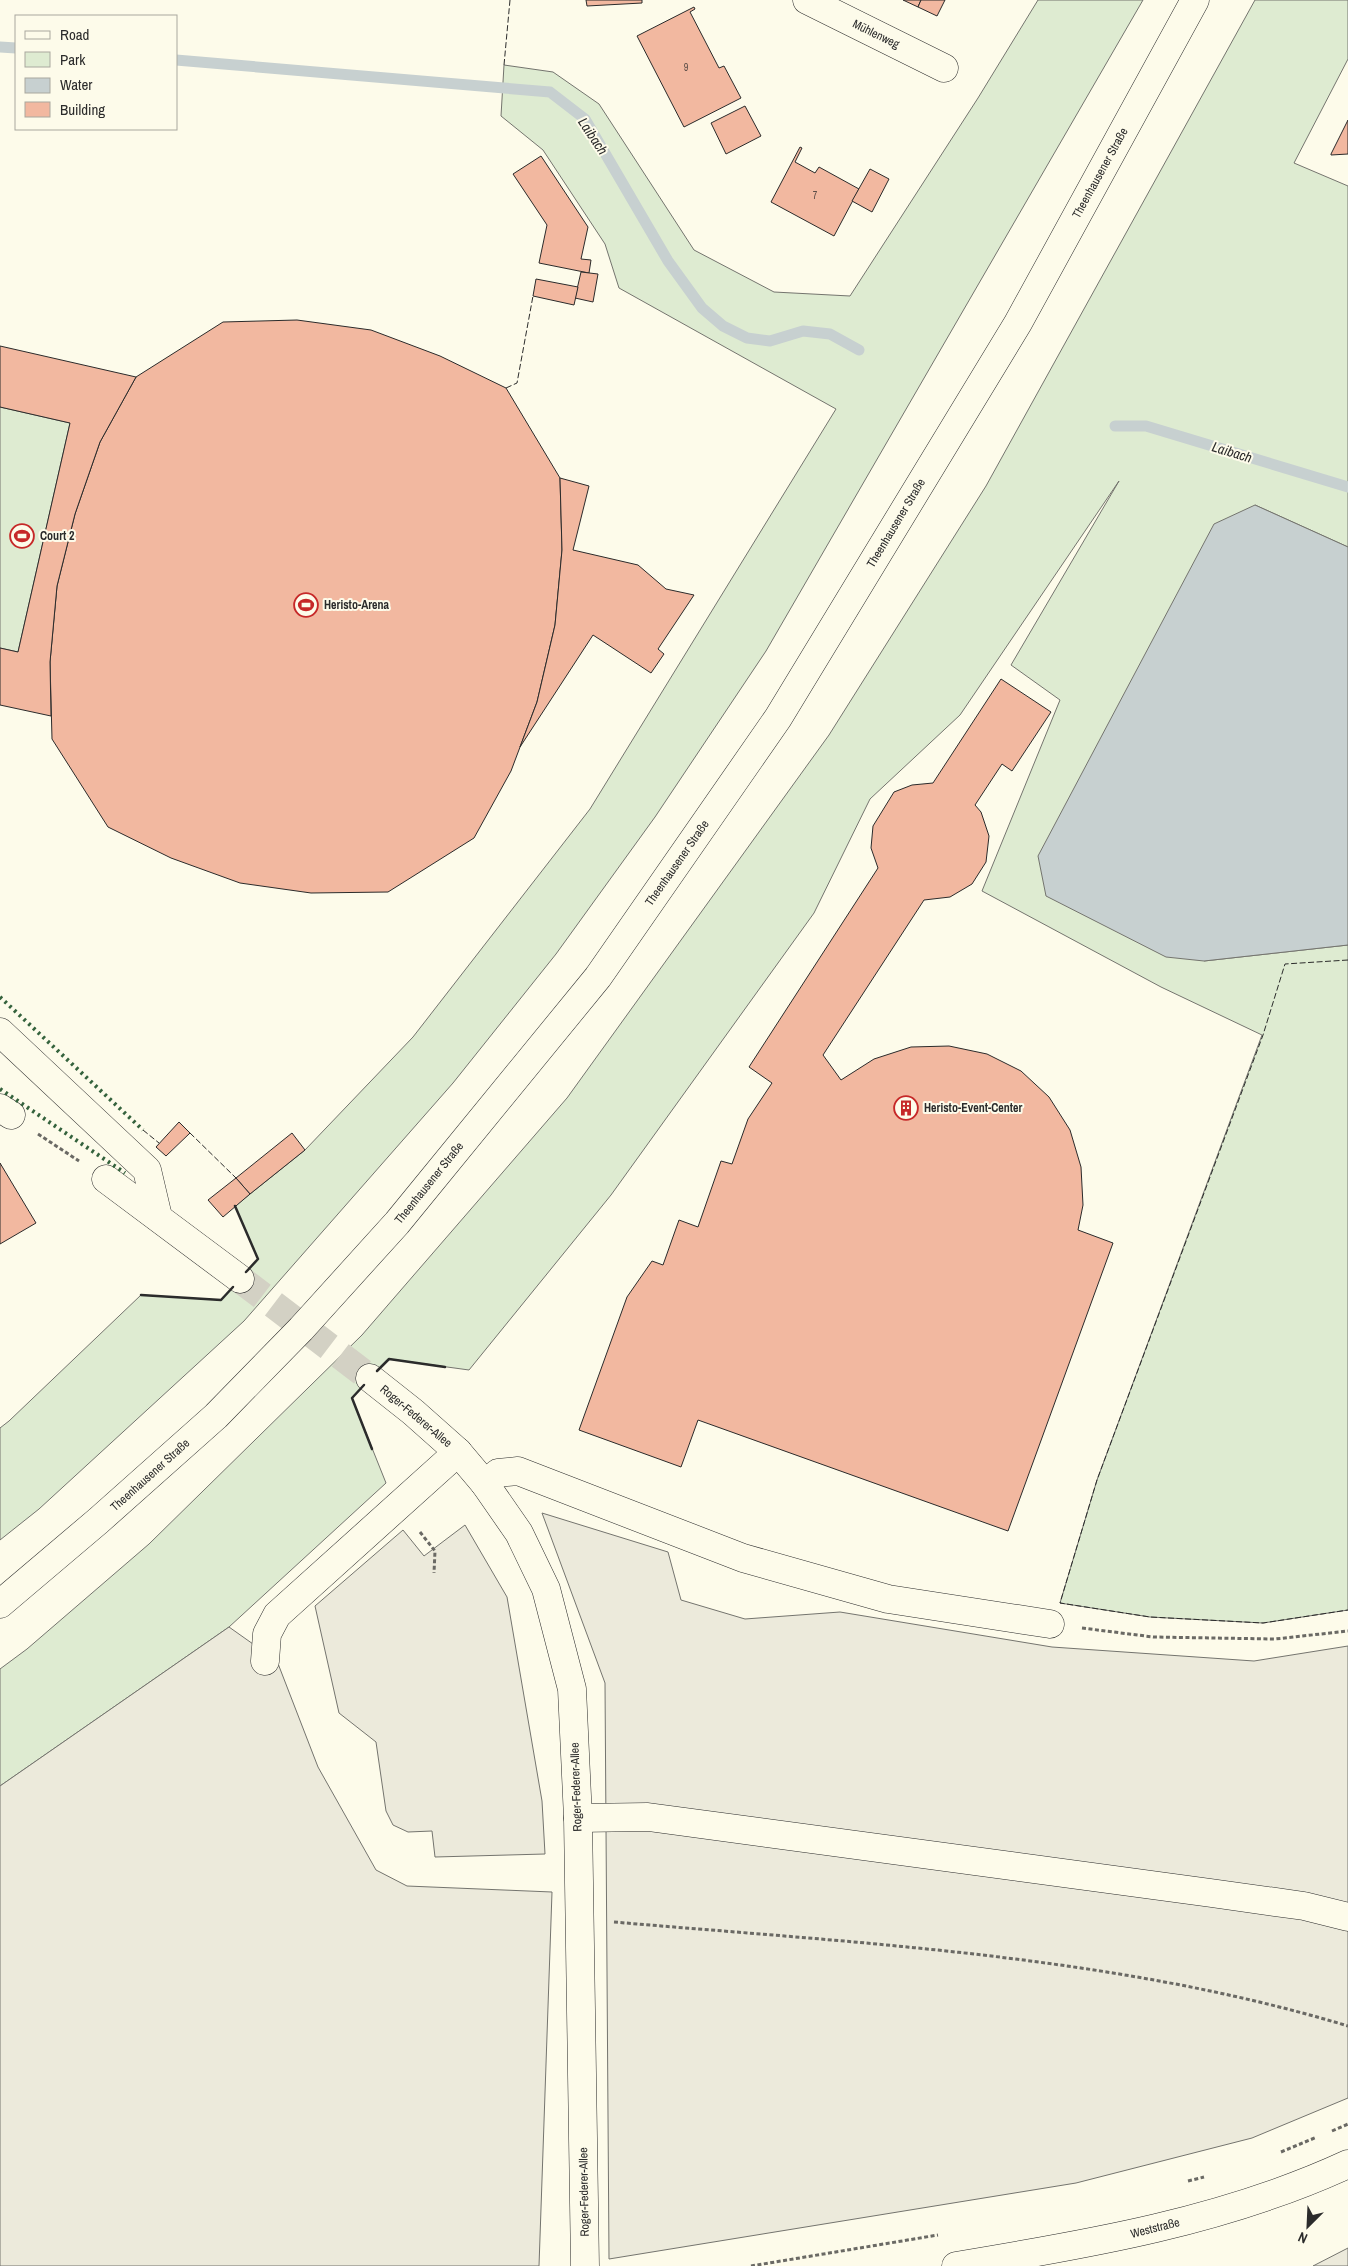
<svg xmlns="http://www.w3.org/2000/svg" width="1348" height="2266" font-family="'Archivo Narrow',sans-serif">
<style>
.green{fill:#deebd1;stroke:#74746e}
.parking{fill:#eceadb;stroke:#74746e}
.water{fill:#c7d0d0;stroke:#74746e}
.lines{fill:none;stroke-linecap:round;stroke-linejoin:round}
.stream{stroke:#c7d0d0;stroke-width:11}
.building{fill:#f2b8a0;stroke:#2b2b2b}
.minor-tunnel{stroke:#d3d1c4;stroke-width:28;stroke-dasharray:28 14;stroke-linecap:butt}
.minor-casing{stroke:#2b2b2b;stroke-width:29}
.major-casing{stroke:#2b2b2b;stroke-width:29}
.path{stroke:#6a6964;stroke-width:3;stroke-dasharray:4 2.5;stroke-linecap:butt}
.minor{stroke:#fdfbea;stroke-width:28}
.major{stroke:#fdfbea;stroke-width:28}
.hedge{stroke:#34623c;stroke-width:4;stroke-dasharray:2.5 4;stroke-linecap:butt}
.fence{stroke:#2b2b2b;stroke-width:1;stroke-dasharray:6 2.5;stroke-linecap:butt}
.wall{stroke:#2b2b2b;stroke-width:2.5}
.labels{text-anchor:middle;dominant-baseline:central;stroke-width:4;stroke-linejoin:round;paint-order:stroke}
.number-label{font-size:10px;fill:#5d4e48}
.street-label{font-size:12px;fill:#2b2b2b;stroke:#fdfbea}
.poi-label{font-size:12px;font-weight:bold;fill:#2b2b2b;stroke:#fdfbea;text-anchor:start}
.water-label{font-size:14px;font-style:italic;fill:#2b2b2b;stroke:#fdfbea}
</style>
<rect width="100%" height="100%" fill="#fdfbea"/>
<g class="green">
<path d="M1038 0H1143L766 651 655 817 556 954 453 1083 244 1321 39 1509 0 1540V1428L9 1421 141 1295 221 1300 258 1259 235 1206 305 1150 413 1037 590 809 836 409 619 288 605 244 543 150 501 116 504 65 553 72 599 104 694 250 774 292 850 296 978 98Z"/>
<path d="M1255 0H1348V59L1294 163 1348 186V547L1255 505 1204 961 1348 945V1610L1263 1623 1150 1617 1060 1603 1097 1480 1262 1035 1161 987 982 891 1060 700 1011 665 1119 481 960 715 870 799 814 913 611 1195 469 1370 389 1359 352 1398 386 1483 229 1627 0 1786V1669L27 1649 149 1544 362 1335 567 1098 829 735 986 486Z"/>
<path d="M0 407 70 423 18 652 0 648Z"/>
</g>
<g class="parking">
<path d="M542 1513 668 1552 681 1600 745 1619 840 1612 1052 1647 1254 1661 1348 1646V2098L1252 2138 1076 2183 609 2259 605 1683Z"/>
<path d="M465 1525 507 1597 542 1801 545 1854 435 1857 432 1831 408 1832 393 1825 386 1811 376 1742 339 1713 315 1606 403 1530 424 1556Z"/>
<path d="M229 1627 277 1661 318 1767 376 1870 407 1886 552 1892 539 2266H0V1786Z"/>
<path d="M1348 2248V2266H1313Z"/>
</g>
<path class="water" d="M1255 505 1348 547V945L1204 961 1166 957 1046 896 1038 856 1214 524Z"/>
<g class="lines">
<g class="stream">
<path d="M0 47 16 48"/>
<path d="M176 60 550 92 585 119 668 261 702 308 723 326 747 338 770 341 803 331 830 334 859 350"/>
<path d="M1115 426H1146L1348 487"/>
</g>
</g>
<g class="building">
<path d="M586 0H642V3L587 6Z"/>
<path d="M903 0H921L918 7Z"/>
<path d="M921 0H945L937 16 918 7Z"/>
<path d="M694 7 695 9 690 12 719 68 724 66 741 98 684 127 637 36Z"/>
<path d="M745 106 761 136 726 154 711 123Z"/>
<path d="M1348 120V154L1331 155V154Z"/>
<path d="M800 147 802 148 795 162 815 173 819 167 859 189 834 236 771 202Z"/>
<path d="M541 156 588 227 581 259 591 260 589 273 539 263 547 225 513 174Z"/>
<path d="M870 169 889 179 872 212 852 201Z"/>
<path d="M581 272 598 274 593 302 575 298Z"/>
<path d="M536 279 578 287 574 305 533 296Z"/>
<path d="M297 320 371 330 440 356 506 388 560 478 562 550 555 625 537 702 511 771 474 838 388 892 311 893 240 883 171 858 108 827 52 739 50 662 57 586 75 514 100 442 136 377 223 322Z"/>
<path d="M0 346 136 377 100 442 75 514 57 586 50 662 51 716 0 705V648L18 652 70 423 0 407Z"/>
<path d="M560 478 589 486 573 550 638 565 666 589 694 595 658 649 664 654 651 673 593 635 520 747 537 702 555 625 562 550Z"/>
<path d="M1001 679 1051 712 1012 771 1002 764 975 805 981 812 989 836 986 862 972 884 950 897 924 900 823 1055 841 1080 874 1059 911 1047 949 1046 987 1054 1021 1071 1049 1097 1070 1130 1081 1167 1083 1205 1078 1230 1113 1243 1008 1531 698 1420 681 1467 579 1430 627 1297 652 1261 663 1265 679 1220 698 1227 721 1161 732 1164 748 1119 772 1083 749 1067 878 868 871 848 873 826 894 792 912 785 933 783Z"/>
<path d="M179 1122 190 1133 166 1156 156 1147Z"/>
<path d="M292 1133 305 1150 250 1194 236 1178Z"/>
<path d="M0 1163 36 1223 0 1244Z"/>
<path d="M236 1178 250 1194 223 1217 208 1200Z"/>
</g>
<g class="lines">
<path class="minor-tunnel" d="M240 1279 370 1378"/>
<g class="minor-casing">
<g id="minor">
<path d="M807 0 944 68"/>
<path d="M0 1032 147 1170 158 1217"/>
<path d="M0 1108 11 1115"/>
<path d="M106 1179 240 1279"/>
<path d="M370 1378 413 1412 458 1452 485 1484 519 1533 546 1589 572 1689 578 1818 585 2266"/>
<path d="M485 1484 498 1473 518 1471 743 1558 888 1599 1050 1624"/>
<path d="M265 1661 267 1634 277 1615 458 1452"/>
<path d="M578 1818 648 1817 1211 1893 1304 1906 1348 1917"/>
<path d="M956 2266C1089 2244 1225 2221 1348 2164"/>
</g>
</g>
<g class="major-casing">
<path id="major" d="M0 1604 98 1521 216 1416 301 1329 397 1223 598 977 778 718 1018 323 1195 0"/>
</g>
<g class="path">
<path d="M38 1134 79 1161"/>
<path d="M420 1532 435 1551 434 1573"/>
<path d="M1082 1628 1153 1637 1275 1639 1348 1631"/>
<path d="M614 1922C857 1943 1114 1955 1348 2026"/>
<path d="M1332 2131 1348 2124"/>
<path d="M1281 2152 1317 2137"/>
<path d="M1188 2181 1204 2177"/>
<path d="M751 2266 938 2235"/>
</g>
<use href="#minor" class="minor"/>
<use href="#major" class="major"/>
<g class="hedge">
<path d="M0 997 143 1130"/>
<path d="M0 1089 125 1173"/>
</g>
<g class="fence">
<path d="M504 65 510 0"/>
<path d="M506 388 517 383 533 296"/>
<path d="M1348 960 1285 964 1263 1035 1097 1480 1060 1603 1150 1617 1263 1623 1348 1610"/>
<path d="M143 1130 159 1143"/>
<path d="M190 1133 236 1178"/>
</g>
<g class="wall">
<path d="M235 1206 258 1259 246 1272"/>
<path d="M141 1295 221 1300 233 1287"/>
<path d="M377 1371 389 1359 445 1367"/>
<path d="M364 1385 352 1398 372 1449"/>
</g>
</g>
<defs>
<g id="stadium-ring" transform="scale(1.25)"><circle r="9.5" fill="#fdfbea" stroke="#c62828" stroke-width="1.5"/><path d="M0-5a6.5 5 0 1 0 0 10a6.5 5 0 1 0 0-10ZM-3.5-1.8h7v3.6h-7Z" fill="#c62828"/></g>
<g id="building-ring" transform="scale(1.25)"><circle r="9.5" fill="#fdfbea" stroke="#c62828" stroke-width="1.5"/><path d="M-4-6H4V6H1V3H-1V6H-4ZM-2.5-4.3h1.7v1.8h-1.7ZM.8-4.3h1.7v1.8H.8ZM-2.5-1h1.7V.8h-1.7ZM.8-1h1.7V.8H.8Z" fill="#c62828"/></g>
</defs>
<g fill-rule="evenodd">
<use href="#stadium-ring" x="22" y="536"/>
<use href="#stadium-ring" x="306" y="605"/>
<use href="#building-ring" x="906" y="1108"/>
</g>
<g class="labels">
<g class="number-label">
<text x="686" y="67">9</text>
<text x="815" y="195">7</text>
</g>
<g class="street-label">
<text transform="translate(876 34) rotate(26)">Mühlenweg</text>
<text transform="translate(1100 173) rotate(-61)">Theenhausener Straße</text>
<text transform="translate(896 523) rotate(-59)">Theenhausener Straße</text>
<text transform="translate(677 863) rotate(-55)">Theenhausener Straße</text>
<text transform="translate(429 1183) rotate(-51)">Theenhausener Straße</text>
<text transform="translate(416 1416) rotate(40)">Roger-Federer-Allee</text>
<text transform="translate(150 1475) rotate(-42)">Theenhausener Straße</text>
<text transform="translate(576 1787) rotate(-92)">Roger-Federer-Allee</text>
<text transform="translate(584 2192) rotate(-91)">Roger-Federer-Allee</text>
<text transform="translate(1155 2228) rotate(-14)">Weststraße</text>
</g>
<g class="poi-label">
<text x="40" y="536">Court 2</text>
<text x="324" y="605">Heristo-Arena</text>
<text x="924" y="1108">Heristo-Event-Center</text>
</g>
<g class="water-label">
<text transform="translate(593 136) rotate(56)">Laibach</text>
<text transform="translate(1232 452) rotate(17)">Laibach</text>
</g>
</g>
<rect x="15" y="15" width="162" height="115" fill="#fdfbea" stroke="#a9a89e"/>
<rect x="25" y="31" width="25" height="8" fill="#fdfbea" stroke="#a9a89e"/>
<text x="60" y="40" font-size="15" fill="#2b2b2b">Road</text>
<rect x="25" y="52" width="25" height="15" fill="#deebd1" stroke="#a9a89e"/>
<text x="60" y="65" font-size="15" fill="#2b2b2b">Park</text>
<rect x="25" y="78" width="25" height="15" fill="#c7d0d0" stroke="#a9a89e"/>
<text x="60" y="90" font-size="15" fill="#2b2b2b">Water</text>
<rect x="25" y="102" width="25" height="15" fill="#f2b8a0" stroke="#a9a89e"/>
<text x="60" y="115" font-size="15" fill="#2b2b2b">Building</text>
<g transform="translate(1308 2226) rotate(204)" stroke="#fdfbea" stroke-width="4" paint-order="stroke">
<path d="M0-4L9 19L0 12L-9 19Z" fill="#2b2b2b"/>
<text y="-8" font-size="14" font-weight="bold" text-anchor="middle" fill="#2b2b2b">N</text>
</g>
</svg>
